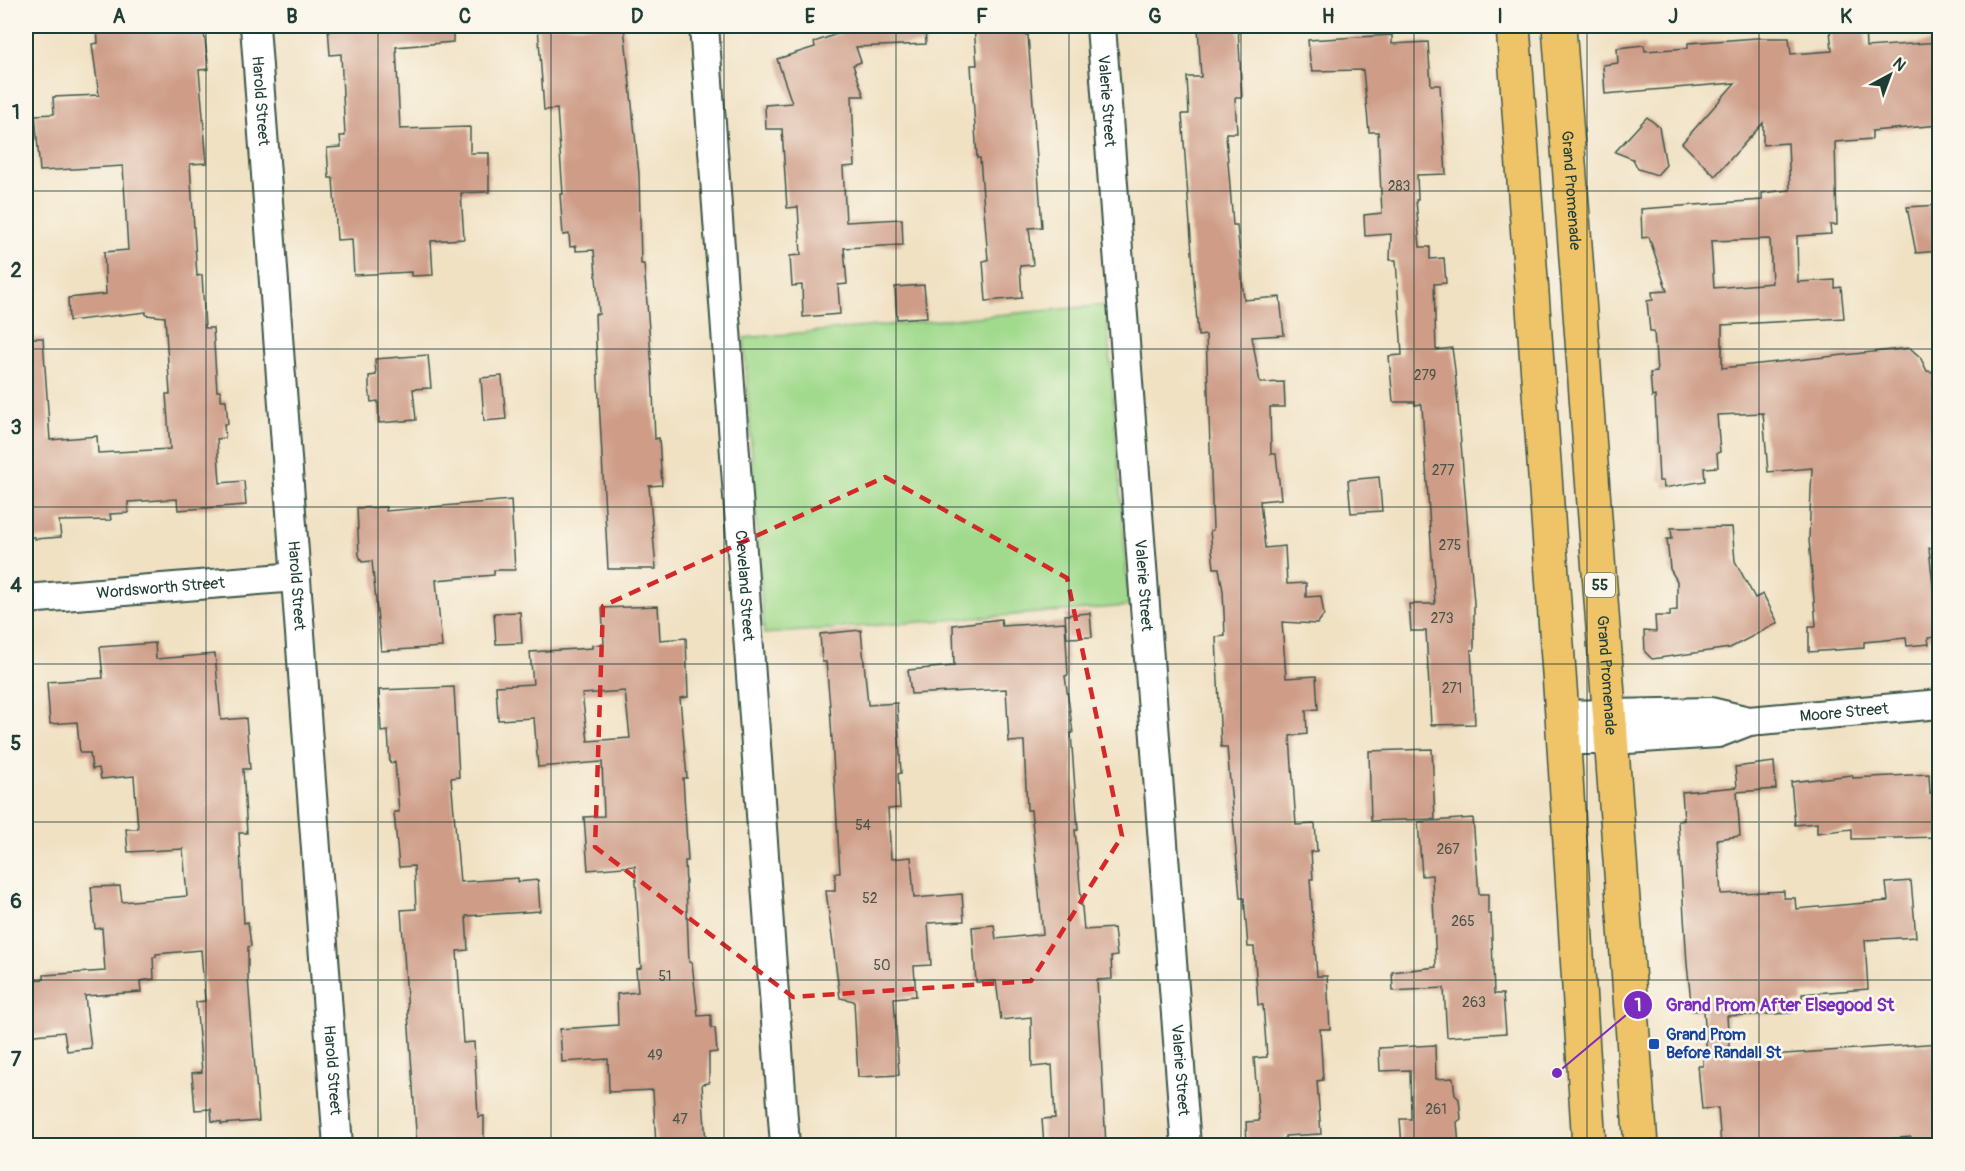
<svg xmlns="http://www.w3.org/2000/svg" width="1965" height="1171" font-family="Pangolin,sans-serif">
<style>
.green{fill:#a1da8d;stroke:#608c60;stroke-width:1.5}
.building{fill:#ce9c87;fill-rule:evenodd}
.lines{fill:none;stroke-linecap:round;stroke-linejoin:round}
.street-casing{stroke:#3e5649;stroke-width:32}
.primary-casing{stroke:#3e5649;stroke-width:36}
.street{stroke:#fff;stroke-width:28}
.primary{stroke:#efc469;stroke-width:33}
.marked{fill:none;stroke:#d62828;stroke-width:4.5;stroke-dasharray:12 8;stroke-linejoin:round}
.grid{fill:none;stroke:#1f3d34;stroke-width:1.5;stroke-opacity:0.55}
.transit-dot{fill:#1a4fb4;stroke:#fbf7ec;stroke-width:2}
.labels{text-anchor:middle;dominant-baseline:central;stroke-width:5;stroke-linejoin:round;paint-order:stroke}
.number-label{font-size:14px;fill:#4b5549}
.shield{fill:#fbf7ec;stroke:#61756b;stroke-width:1.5}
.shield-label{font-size:15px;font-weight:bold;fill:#1f3d34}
.street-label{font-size:16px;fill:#1f3d34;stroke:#fbf7ec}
.transit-label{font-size:16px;font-weight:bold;fill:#164399;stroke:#fbf7ec;text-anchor:start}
.leader{fill:none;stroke:#7b2cbf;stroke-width:2}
.callout-dot{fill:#7b2cbf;stroke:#fbf7ec;stroke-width:2}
.mark-label{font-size:18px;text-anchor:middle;font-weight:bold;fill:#fff}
.callout-label{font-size:18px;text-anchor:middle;font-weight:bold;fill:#7b2cbf;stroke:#fbf7ec;stroke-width:5;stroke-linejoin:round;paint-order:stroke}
.neatline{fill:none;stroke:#1f3d34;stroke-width:2}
.grid-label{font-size:20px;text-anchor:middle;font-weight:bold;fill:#1f3d34}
</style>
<rect width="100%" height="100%" fill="#fbf7ec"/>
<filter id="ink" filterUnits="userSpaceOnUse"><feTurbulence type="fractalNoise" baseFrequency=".0167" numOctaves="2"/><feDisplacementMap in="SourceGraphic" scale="12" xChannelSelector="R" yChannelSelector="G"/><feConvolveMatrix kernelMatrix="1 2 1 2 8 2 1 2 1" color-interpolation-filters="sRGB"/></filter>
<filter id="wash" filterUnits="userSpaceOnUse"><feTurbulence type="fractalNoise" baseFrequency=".008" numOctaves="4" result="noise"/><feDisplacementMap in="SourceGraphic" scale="24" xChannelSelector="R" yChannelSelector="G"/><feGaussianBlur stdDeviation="1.35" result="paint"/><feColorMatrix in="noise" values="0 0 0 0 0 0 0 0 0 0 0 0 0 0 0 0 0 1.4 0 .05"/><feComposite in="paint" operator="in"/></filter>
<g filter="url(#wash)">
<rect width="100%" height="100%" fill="#f0e1c3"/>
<path class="green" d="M1106 305 1129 606 764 634 744 338Z"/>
<g id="blocks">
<g class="building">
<path d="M97 26H203L209 69 199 70 207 163 190 164 197 276 202 275 205 328H213L217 391H221V400H226L228 424H224L225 438 217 439 220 483 244 481 246 505 178 510 177 499 128 502V513L110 514 111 520 59 521 61 537 35 539V537H26V338H43L50 440 97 436 98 453 170 449 166 394H170L165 317 146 315V312L69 321 68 298 106 294 104 252 128 250 123 166 40 171 35 115 54 114 53 97 99 95 92 44 98 43Z"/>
<path d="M328 26H453V42L396 47 400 129 470 127V153H489V192L461 193 464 239 431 241 433 275 411 276V272L354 275 352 239 337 240 333 178H329L327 148 341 147 340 136H345L341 54 330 55Z"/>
<path d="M538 26H624L639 174 641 264H644L652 369 655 439 659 438 662 485 649 486 656 569H608L596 343 595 314H599L594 250 576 251V246L570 247 569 234 563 235 560 194H563L557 109 544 110Z"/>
<path d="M848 26H925L926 44 856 47 861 62 853 65 864 96H852L855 166 843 167 846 222 902 219 903 245 844 248 847 284 838 285 840 314 803 317 802 285 792 286 790 256 801 255 798 207 787 208 782 129H766L765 105 792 103 777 59 815 47 814 42 849 30Z"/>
<path d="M974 26H1024V35H1028L1042 227 1029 228 1033 265 1020 266 1022 298 986 301 983 261 988 260 980 158H977L971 65H977Z"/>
<path d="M1198 26H1238L1242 98H1235L1237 133H1226V136L1233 225H1237L1244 300 1280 297 1284 335 1252 337 1260 383 1284 382 1285 407H1270L1271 454H1276L1281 499 1260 501 1265 548 1285 546 1287 584 1306 583V597L1321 596 1324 615 1317 624 1282 622 1286 678 1316 676 1318 709 1306 710 1307 734 1290 736 1296 825 1315 824 1317 851 1311 852 1313 879H1310L1317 976H1327L1330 1029H1320L1323 1080 1317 1081 1321 1134 1285 1136 1286 1146H1247L1246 1122 1259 1121 1254 1058 1267 1057 1263 1005H1258L1254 947H1248L1244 898H1240L1227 747H1221L1216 637 1225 636 1223 591 1219 568H1214L1210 531 1213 530 1206 335 1198 336 1182 114H1189L1187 77H1201Z"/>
<path d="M1865 27 1866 47 1940 42V125L1872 131V139L1835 142 1837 225H1830L1831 234 1797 236 1798 282 1835 280V288L1841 287 1844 318 1722 325V368L1910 348 1920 357 1927 371 1934 372 1933 385 1939 384 1940 546 1929 548 1935 604H1940V636L1928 638 1929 644 1907 646 1906 638 1864 642V648L1809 652V626H1816L1809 539 1812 468 1768 472 1763 413 1717 415 1720 452 1717 453 1718 467 1704 468 1705 481 1664 488 1663 481H1659L1655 396 1652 397 1650 373 1657 372 1654 331H1650L1647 301 1653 300 1652 292 1667 291 1649 237 1642 238 1641 209 1762 200V193L1790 190 1788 143 1763 145V123L1715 176 1682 143 1735 83 1605 94 1603 65 1618 63 1617 48 1644 45 1645 51 1688 48V43L1757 38H1789L1791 54 1832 51 1830 30ZM1770 239 1772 283 1714 288 1711 241Z"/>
<path d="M1392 35V44L1428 42 1431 85H1440L1446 174 1417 175 1418 200H1416L1420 247H1430V259L1444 258 1446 283 1434 284 1436 350 1452 348 1455 370 1474 603V650H1471L1475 724 1431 725 1426 631H1411L1409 604H1435L1422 406 1421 404 1415 405V402H1393L1389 356 1402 355 1396 260H1390L1391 234 1365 236 1364 215 1382 213 1378 132H1369L1363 70 1312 71 1310 61 1308 40Z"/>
<path d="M1647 117 1659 127 1666 165 1657 175 1638 169 1633 159 1615 152Z"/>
<path d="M1940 205V251L1916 253 1907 207Z"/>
<path d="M924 285 927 317 897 319 895 287Z"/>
<path d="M428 355 431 388 413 389 416 420 379 423 378 401 371 402 369 386V376L376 375 375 359Z"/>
<path d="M502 376 506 419 484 421 481 378Z"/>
<path d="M1379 477 1382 511 1351 513 1348 480Z"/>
<path d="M511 500 515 570H494V575L436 580 442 647 381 651 372 561 362 562 359 555 357 508 386 507V511Z"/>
<path d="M1732 527 1735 561 1755 598 1763 594 1778 623 1730 648 1652 659 1645 652 1644 631 1656 632 1655 616H1670V611L1677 610V581L1670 569 1667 539H1672L1671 528Z"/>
<path d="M658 606 660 640 686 638 688 697 680 698 687 778H683L688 861H685L689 962 692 963 698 1016 711 1015V1028H715L717 1052 709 1053V1083L702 1084 706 1143 670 1146H656L653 1090 609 1092 608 1059 562 1062 560 1029 618 1025 617 994 638 992 636 969 641 968 635 866 588 870 584 817 604 816 602 762 538 767 534 718 498 720 496 686 533 684 530 652 592 648V645L604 644 602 608ZM625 691 630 738 588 741 582 694Z"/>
<path d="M520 612 522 643 496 644 494 613Z"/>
<path d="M1090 613 1092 637 1067 638 1065 615Z"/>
<path d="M1001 619 1002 626 1065 622 1068 675 1065 676 1073 733H1071L1078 830H1075L1084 930 1114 928 1117 956 1111 957 1112 979 1097 980 1106 1146H1044L1042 1119 1055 1118 1052 1065 1032 1067 1031 1017 1001 1020 996 981 976 982 972 927 994 925 996 939 1043 934 1031 810H1027L1024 741 1009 742 1006 689 911 694 908 670 954 666 953 625Z"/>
<path d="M861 630 868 705 897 703 901 773 898 774 900 808 888 809 891 859 911 857 914 898 962 894 964 921 928 923 931 965 914 966 916 996 894 998 899 1075 858 1077 854 1001 840 998 826 891H835V873H840L830 706 826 662H822L820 634Z"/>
<path d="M155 643 156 659 215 654 221 720 246 718 250 769H243L247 833H239L244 923 248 922 251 946 248 947V978L259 1121 221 1124V1122L212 1121 211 1109 195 1110 192 1073 202 1072 196 1002 205 1001 201 950 156 954V957H153L154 979 140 981 141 992 85 996 91 1048 67 1051 64 1032 26 1036V980L44 979V975L105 971 102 928 95 929 91 887 120 886 122 902 187 896 183 849 128 852 126 829H138L134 776 101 779 99 768 92 769 90 753H80L77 722 50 724 47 682 103 678 100 647Z"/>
<path d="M454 687 459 777 451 778 460 882 518 878V882L538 880 540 911 466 916 468 950 457 951 463 1043 474 1042 478 1117 484 1116V1140H470V1146H417L401 910 416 909 414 866 399 867 394 812H399L395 762 390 763 388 731 381 732 379 690Z"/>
<path d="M1432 749 1435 819 1371 821 1369 751Z"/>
<path d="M1774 762 1776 789 1737 792 1740 836 1717 839 1721 894 1784 891V898H1795L1796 909 1888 901 1886 883 1911 881 1916 937 1865 940 1868 989 1802 994V1002L1791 1003 1792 1013 1727 1016 1730 1058 1940 1043V1134H1935L1936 1146H1912L1911 1137 1792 1146H1721L1718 1108 1702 1109 1698 1066H1703V1059L1707 1058 1704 1010 1692 1011 1687 964 1678 821 1684 820 1682 792 1737 787 1735 767Z"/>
<path d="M1929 774 1930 793 1940 792V837L1852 839V829L1817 833V823L1795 825 1791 782 1852 775 1853 778Z"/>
<path d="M1473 818 1479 894H1488V914H1491L1494 994H1503L1506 1033 1447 1037 1444 988 1393 991 1392 972 1436 967 1432 875 1422 876 1418 822Z"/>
<path d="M1435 1045 1436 1079 1453 1078 1455 1095 1459 1099 1461 1119 1457 1122 1459 1146H1402L1400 1119H1411L1410 1070 1380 1071 1379 1048Z"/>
</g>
</g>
</g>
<g filter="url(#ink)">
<use href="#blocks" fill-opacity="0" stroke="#3e5649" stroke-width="1.5"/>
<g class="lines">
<g class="street-casing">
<g id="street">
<path id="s1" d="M255 26 338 1146"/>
<path id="s2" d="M704 26 785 1146"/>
<path id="s3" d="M1101 26 1186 1146"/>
<path id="s4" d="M26 599 296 577"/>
<path d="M1562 715 1711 712 1749 721"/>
<path id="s5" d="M1563 740H1612L1718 733 1749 721 1940 704"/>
</g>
</g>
<g class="primary-casing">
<g id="primary">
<path d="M1513 26 1562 715 1589 1146"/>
<path id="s6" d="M1559 26 1641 1146"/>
</g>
</g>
<use href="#street" class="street"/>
<use href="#primary" class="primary"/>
</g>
</g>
<path class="marked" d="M885 477 1067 578 1122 836 1031 981 793 997 595 847 603 606Z"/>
<path class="grid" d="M206 26V1146M378 26V1146M551 26V1146M724 26V1146M896 26V1146M1069 26V1146M1241 26V1146M1414 26V1146M1587 26V1146M1759 26V1146M26 191H1940M26 349H1940M26 507H1940M26 664H1940M26 822H1940M26 980H1940"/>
<rect class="transit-dot" x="1648" y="1038" width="12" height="12" rx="3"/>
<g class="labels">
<g class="number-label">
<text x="1399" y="186">283</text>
<text x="1425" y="375">279</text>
<text x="1443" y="470">277</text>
<text x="1450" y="545">275</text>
<text x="1442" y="618">273</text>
<text x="1452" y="688">271</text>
<text x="863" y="825">54</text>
<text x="1448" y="849">267</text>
<text x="870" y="898">52</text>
<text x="1463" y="921">265</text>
<text x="882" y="965">50</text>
<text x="665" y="976">51</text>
<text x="1474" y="1002">263</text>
<text x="655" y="1055">49</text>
<text x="1436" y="1109">261</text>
<text x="680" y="1119">47</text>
</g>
<rect class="shield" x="1585" y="573" width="30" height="24" rx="4.5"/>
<g class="shield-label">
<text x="1600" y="585">55</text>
</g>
<g class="street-label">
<text stroke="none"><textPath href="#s1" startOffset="75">Harold Street</textPath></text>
<text stroke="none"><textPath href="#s3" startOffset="75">Valerie Street</textPath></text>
<text stroke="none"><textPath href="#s6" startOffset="165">Grand Promenade</textPath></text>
<text stroke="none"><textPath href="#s2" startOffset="561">Cleveland Street</textPath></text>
<text stroke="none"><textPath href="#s1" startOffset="561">Harold Street</textPath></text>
<text stroke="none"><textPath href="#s3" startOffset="561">Valerie Street</textPath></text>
<text stroke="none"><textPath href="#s4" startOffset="135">Wordsworth Street</textPath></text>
<text stroke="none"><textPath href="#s6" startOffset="651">Grand Promenade</textPath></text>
<text stroke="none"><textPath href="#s5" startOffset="284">Moore Street</textPath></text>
<text stroke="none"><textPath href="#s1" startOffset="1047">Harold Street</textPath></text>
<text stroke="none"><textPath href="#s3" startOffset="1047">Valerie Street</textPath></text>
</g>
<g class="transit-label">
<text x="1666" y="1035">Grand Prom<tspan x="1666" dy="18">Before Randall St</tspan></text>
</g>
</g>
<path class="leader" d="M1557 1073L1638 1005"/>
<g class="callout-dot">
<circle cx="1557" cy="1073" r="6"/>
<circle cx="1638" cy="1005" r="15"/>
</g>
<g class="mark-label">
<text x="1638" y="1011">1</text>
</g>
<g class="callout-label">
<text x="1780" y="1011">Grand Prom After Elsegood St</text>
</g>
<rect width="1965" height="1171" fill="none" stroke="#fbf7ec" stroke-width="66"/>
<g transform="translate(1890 75) rotate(41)" stroke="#fbf7ec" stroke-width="4.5" paint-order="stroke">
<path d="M0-4.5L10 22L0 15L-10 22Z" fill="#1f3d34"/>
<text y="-9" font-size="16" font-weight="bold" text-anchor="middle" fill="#1f3d34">N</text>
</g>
<rect x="33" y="33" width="1899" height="1105" class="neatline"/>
<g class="grid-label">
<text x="119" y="23">A</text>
<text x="292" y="23">B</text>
<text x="465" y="23">C</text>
<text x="637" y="23">D</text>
<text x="810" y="23">E</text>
<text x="982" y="23">F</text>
<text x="1155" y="23">G</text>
<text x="1328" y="23">H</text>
<text x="1500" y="23">I</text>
<text x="1673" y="23">J</text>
<text x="1846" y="23">K</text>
<text x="16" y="119">1</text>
<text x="16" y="277">2</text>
<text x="16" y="434">3</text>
<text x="16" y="592">4</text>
<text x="16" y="750">5</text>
<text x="16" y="908">6</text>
<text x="16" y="1066">7</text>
</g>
</svg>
